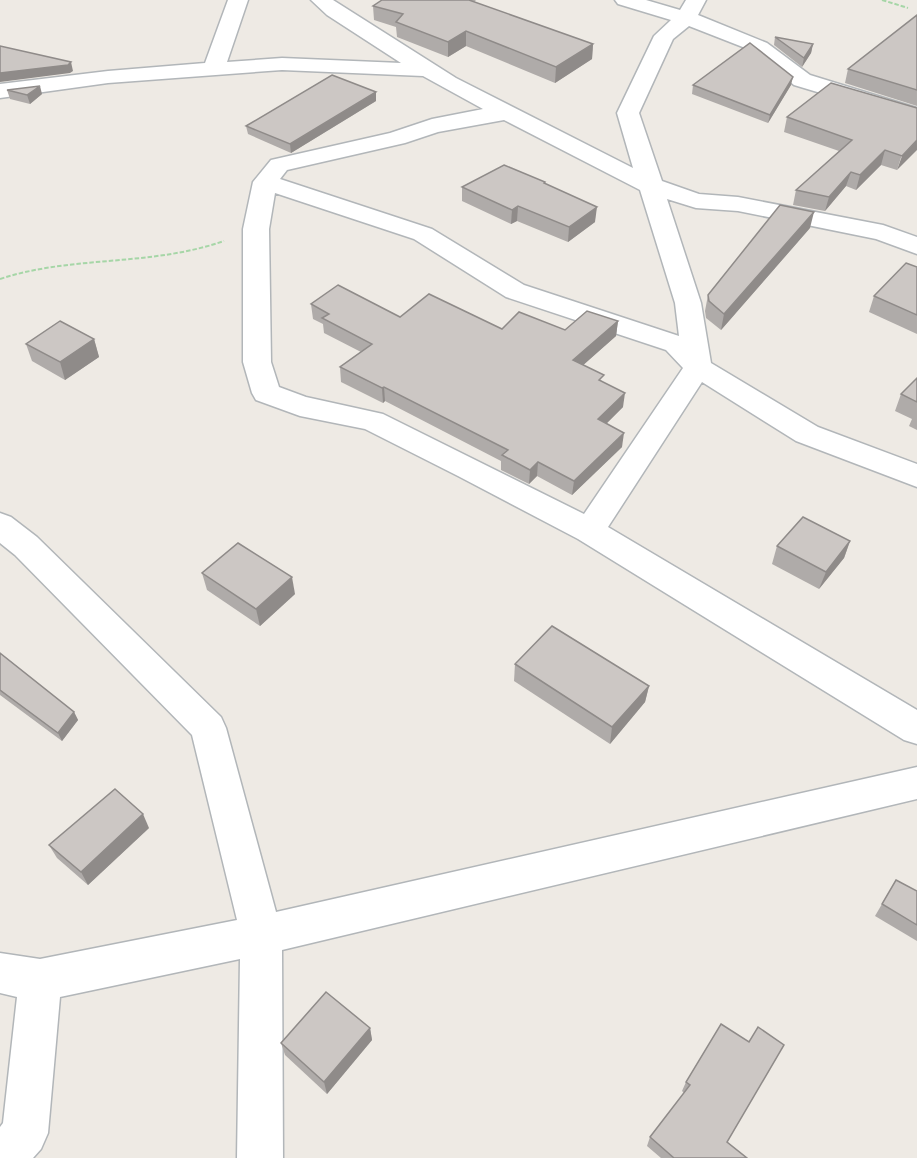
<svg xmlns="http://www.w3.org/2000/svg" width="917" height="1158" font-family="Rubik,sans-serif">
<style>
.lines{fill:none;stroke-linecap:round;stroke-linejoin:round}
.minor-casing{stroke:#b2b6b9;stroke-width:3}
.path{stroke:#a6d6a7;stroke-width:2;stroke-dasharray:4.5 2;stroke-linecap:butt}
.minor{fill:#fff;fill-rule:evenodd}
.wall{fill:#afaba9}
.shaded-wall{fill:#8f8b89}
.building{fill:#ccc7c4;stroke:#8f8b89;stroke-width:1.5}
</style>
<rect width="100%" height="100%" fill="#eeeae4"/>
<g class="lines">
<g class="minor-casing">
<g id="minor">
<path d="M228 0H248L227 62 282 58 401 63 327 15 311 0H333L456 78 633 168 617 113 654 36 671 20 618 4 615 0H646L680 10 686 0H706L698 15 767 43 810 75 917 108V122L794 85 753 51 689 26 673 39 639 113 662 181 699 194 738 197 883 225 917 237V254L876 239 738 211 696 208 667 199 701 303 711 363 818 427 917 464V487L796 441 702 382 608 527 917 710V744L904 740 578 539 458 476 365 429 300 416 256 400 252 393 243 362V229L253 182 271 160 390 133 432 119 483 109 423 76 282 70 108 83 0 98V84L108 71 205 63ZM504 120 640 190 675 303 679 336 524 285 432 229 280 179 287 170 405 143 438 132ZM275 193 414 239 506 297 666 350 683 368 584 514 383 414 306 397 279 387 271 362 269 229Z"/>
<path d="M0 513 11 517 37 537 221 717 226 728 276 912 917 767V799L282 950 283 1158H237L240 959 60 997 48 1133 41 1149 33 1158H0V1127L3 1123 17 997 0 993V953L40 959 237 920 192 735 15 555 0 543Z"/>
</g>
</g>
<g class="path">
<path d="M882 0 908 8"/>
<path d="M0 279C73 255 149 267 224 241"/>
</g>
<use href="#minor" class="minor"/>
</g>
<g class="wall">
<path d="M382 0H476L474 2 593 44 592 59 555 83 466 46 448 57 397 37 396 27 374 20 373 6Z"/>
<path d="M917 15V106L845 83 848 69Z"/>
<path d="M775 37 813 44 811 53 802 67 774 45Z"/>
<path d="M693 85H791L768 123 692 94Z"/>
<path d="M7 90 42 94 30 104 10 99Z"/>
<path d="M376 101 291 153 248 134 246 126Z"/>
<path d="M917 108 897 170 881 165 856 190 846 186 825 211 793 205 796 190 839 151 784 132 787 117Z"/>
<path d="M545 184 595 222 568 242 517 221 511 224 462 201V187Z"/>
<path d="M810 228 721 330 706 318 705 311 708 295Z"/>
<path d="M917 267V334L869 312 874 296Z"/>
<path d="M311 304 400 317 502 329 565 330 618 321 616 336 583 365 603 382 623 407 607 423 622 447 572 495 537 476 529 484 501 470V461L385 401 383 403 341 382 340 367 361 352 324 333 323 324 313 319Z"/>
<path d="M94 339 99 357 65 380 32 361 26 344Z"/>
<path d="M917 378V430L909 426 912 419 895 411 901 394Z"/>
<path d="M850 541 844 558 819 589 772 564 777 546Z"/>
<path d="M202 573 295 594 260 626 207 590Z"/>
<path d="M0 653 74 712 78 720 62 741 0 695Z"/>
<path d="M515 664 649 686 645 702 610 744 514 681Z"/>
<path d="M149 828 88 885 57 858 49 845Z"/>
<path d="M896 880 917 891V941L875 916Z"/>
<path d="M721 1024 727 1142 747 1158H661L647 1146 650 1137 684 1093 682 1091 686 1082Z"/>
<path d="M370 1028 372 1040 327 1094 285 1055 281 1043Z"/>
</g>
<g class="shaded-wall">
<path d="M466 31V46L448 57V42Z"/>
<path d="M593 44 592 59 555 83 556 67Z"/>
<path d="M813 44 811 53 802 67 804 58Z"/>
<path d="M71 62 73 71 70 73 0 82V73Z"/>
<path d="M793 77 791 85 768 123 770 115Z"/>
<path d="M40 86 42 94 30 104 27 95Z"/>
<path d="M376 92V101L291 153 290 144Z"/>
<path d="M917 140V150L897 170 902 156Z"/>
<path d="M885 150 881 165 856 190 860 175Z"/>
<path d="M851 172 846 186 825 211 829 197Z"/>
<path d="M518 206 517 221 511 224 512 210Z"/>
<path d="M597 207 595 222 568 242 569 227Z"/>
<path d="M814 212 810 228 721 330 724 314Z"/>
<path d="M618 321 616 336 572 375 573 360Z"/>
<path d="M94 339 99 357 65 380 60 362Z"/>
<path d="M384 387 385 401 383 403 382 388Z"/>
<path d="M625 393 623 407 597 433 598 419Z"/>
<path d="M624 433 622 447 572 495 574 481Z"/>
<path d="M538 462 537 476 529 484 530 470Z"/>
<path d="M850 541 844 558 819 589 826 572Z"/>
<path d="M292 577 295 594 260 626 256 609Z"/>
<path d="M649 686 645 702 610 744 612 727Z"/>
<path d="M74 712 78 720 62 741 58 733Z"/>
<path d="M143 814 149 828 88 885 81 872Z"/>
<path d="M370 1028 372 1040 327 1094 324 1082Z"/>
</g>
<g class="building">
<path d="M382 0H469L593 44 556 67 466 31 448 42 396 22 403 14 373 6Z"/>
<path d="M917 15V90L848 69Z"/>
<path d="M775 37 813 44 804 58Z"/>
<path d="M750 43 793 77 770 115 693 85Z"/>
<path d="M0 46 71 62 68 65 0 73Z"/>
<path d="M332 75 376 92 290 144 246 126Z"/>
<path d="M831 83 917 108V140L902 156 885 150 860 175 851 172 829 197 796 190 852 140 787 117Z"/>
<path d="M40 86 27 95 7 90Z"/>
<path d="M504 165 545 182 544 183 597 207 569 227 518 206 512 210 462 187Z"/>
<path d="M780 205 814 212 724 314 709 301 708 295Z"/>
<path d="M906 263 917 267V315L874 296Z"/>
<path d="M338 285 400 317 429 294 502 329 519 312 565 330 587 311 618 321 573 360 604 375 599 380 625 393 598 419 624 433 574 481 538 462 530 470 502 455 508 450 384 387 382 388 340 367 372 344 322 318 329 314 311 304Z"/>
<path d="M60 321 94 339 60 362 26 344Z"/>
<path d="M917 378V402L901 394Z"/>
<path d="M803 517 850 541 826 572 777 546Z"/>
<path d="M238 543 292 577 256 609 202 573Z"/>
<path d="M552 626 649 686 612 727 515 664Z"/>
<path d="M0 653 74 712 58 733 0 690Z"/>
<path d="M115 789 143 814 81 872 49 845Z"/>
<path d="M896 880 917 891V925L882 904Z"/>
<path d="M326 992 370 1028 324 1082 281 1043Z"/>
<path d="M721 1024 749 1042 758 1027 784 1045 727 1142 747 1158H674L650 1137 690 1085 686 1082Z"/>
</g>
</svg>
